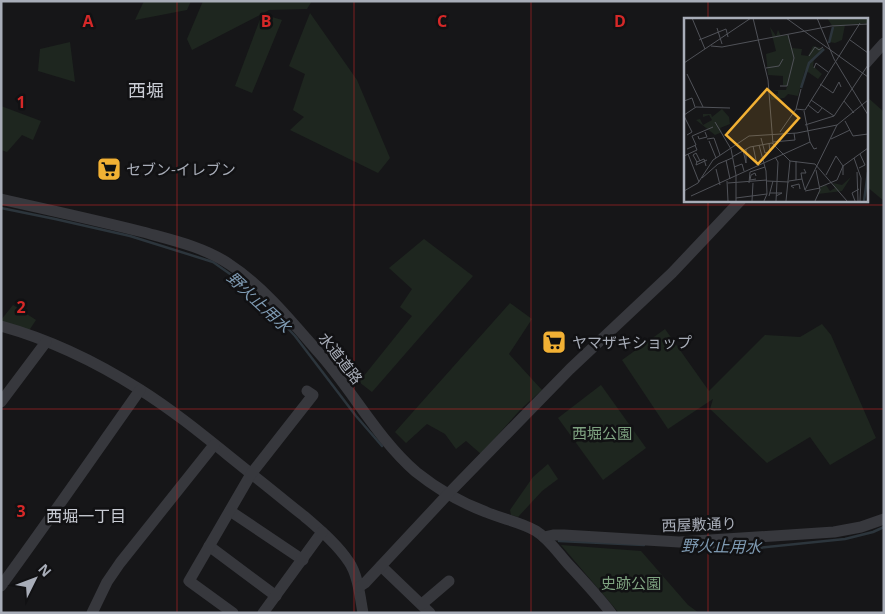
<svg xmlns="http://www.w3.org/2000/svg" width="885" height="614" font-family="'Open Sans','Noto Sans JP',sans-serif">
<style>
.green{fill:#1e261f}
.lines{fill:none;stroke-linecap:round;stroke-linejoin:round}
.stream{stroke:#2c353c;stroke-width:2.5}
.minor{stroke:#37383d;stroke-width:11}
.grid{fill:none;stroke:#d62828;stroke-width:1;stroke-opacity:0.55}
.labels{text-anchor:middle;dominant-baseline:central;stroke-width:5;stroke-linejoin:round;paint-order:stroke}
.poi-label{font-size:15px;fill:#a8adb8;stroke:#111113;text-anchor:start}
.street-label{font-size:15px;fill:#a8adb8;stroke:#111113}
.park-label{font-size:15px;fill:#7fa381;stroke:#111113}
.water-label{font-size:16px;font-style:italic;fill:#7f9bb3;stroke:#111113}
.neighbourhood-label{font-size:16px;fill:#c9ccd4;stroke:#111113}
.quarter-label{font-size:18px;fill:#c9ccd4;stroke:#111113}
.inset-river{fill:none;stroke:#2c353c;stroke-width:2.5}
.inset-road{fill:none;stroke:#505258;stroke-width:1}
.view{fill:#f2b134;fill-opacity:0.15;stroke:#f2b134;stroke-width:2.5}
.inset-edge{fill:none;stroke:#a8adb8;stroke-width:2.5}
.grid-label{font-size:16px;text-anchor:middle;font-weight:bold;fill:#d62828;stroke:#111113;stroke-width:5;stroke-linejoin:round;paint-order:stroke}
</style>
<rect width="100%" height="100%" fill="#161618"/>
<g class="green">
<path d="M144 1H191L187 10 135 20Z"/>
<path d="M203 1H312L307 9 269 10 262 14 282 20 252 93 235 86 262 14 192 50 187 39Z"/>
<path d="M310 13 357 80 390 158 378 173 290 130 304 117 293 110 305 74 289 66Z"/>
<path d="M70 42 75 82 38 71 40 49Z"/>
<path d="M866 96 884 112V201L866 186Z"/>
<path d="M1 106 41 121 33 140 22 135 7 152 1 150Z"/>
<path d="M424 239 473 276 372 392 359 382 412 316 400 307 412 289 389 268Z"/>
<path d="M510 303 532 319 509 354 542 390 520 410 481 454 466 441 456 449 445 434 427 424 406 443 395 432Z"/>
<path d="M13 305 36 320 28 332 1 324V320Z"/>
<path d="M822 324 831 335 876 438 830 465 810 437 767 463 710 409 713 399 668 429 622 360 665 329 709 391 765 335 800 337Z"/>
<path d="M601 385 646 448 603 480 558 418Z"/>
<path d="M548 464 558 479 542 491 518 517 511 515 510 510 533 477Z"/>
<path d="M561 545 641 551 688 605 699 613H619Z"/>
</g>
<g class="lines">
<g class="stream">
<path d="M1 208 55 219 130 236 213 262 240 281 261 300 295 336 356 416 382 446"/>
<path d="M559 541 644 545"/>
<path d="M689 547 758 548 845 539 873 532 884 527"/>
</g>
<g class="minor">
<path d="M866 63 884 43"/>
<path d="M1 199C49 210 96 220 143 232 172 240 204 247 229 264 263 286 293 323 319 353 353 391 377 438 416 472 436 488 462 503 486 512 502 519 521 522 536 531 549 539 558 553 568 564 583 580 598 596 611 613"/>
<path d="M1 326C48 339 98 363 139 389 179 414 216 446 254 476 271 489 287 503 304 516 320 530 337 544 349 562 358 575 360 597 363 613"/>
<path d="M1 402 46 342"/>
<path d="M230 511 303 560"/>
<path d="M544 537 553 535H564L679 542 834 532 861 527 884 519"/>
<path d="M209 546 276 596"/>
<path d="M381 566 430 613"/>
<path d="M1 586C48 522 94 455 140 390"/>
<path d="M359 587 365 583 449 493 570 369 672 273 741 200"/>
<path d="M422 604 449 581"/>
<path d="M92 613 107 582 120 563 214 445"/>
<path d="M233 613 189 581 251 474 313 395 307 391"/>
<path d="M263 613 322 532"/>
</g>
</g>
<path class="grid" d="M177 1V613M354 1V613M531 1V613M708 1V19M708 200V613M1 205H884M1 409H884"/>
<defs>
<g id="supermarket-square" transform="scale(1.25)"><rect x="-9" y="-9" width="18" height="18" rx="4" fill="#f2b134" stroke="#111113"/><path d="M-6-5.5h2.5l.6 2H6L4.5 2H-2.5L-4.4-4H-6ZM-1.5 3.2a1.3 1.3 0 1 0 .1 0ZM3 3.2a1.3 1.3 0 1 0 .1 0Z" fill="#111"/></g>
</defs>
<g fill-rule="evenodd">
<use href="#supermarket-square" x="109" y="169"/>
<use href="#supermarket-square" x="554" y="342"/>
</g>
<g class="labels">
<g class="poi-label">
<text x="126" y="169">セブン-イレブン</text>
<text x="572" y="342">ヤマザキショップ</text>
</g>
<g class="street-label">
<text transform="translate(341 358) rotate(52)">水道道路</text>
<text transform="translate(699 524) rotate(-2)">西屋敷通り</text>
</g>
<g class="park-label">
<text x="602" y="433">西堀公園</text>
<text x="631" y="583">史跡公園</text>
</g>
<g class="water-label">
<text transform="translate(259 302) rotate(43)">野火止用水</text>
<text transform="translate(721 546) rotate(1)">野火止用水</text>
</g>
<g class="neighbourhood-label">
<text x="86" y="516">西堀一丁目</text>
</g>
<g class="quarter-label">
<text x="146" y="90">西堀</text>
</g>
</g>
<g transform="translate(684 18)">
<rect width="184" height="184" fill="#161618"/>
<path d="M143 0H184V5L161 7 158 22 151 25 146 24 149 9ZM86 9 92 18 94 12 97 18 104 17 108 30 118 31 117 37 124 38 129 28 141 31 130 41 129 48 138 56 134 61 121 52 114 78 104 76 100 80 87 82 86 77 94 76V73L86 72H102L103 68 99 67V58L84 57 82 36 92 33ZM38 91 45 99 46 106 36 110 38 114 31 117 12 102 16 101 19 107 28 102 25 97 19 99V96H27L28 99ZM167 159 158 173 134 176 137 169 142 167 146 173 151 170 149 165 158 167Z" fill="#1e261f"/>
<path class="inset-river" d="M145 25 149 9M117 70 125 45 140 31M180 183 184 154"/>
<path class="inset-road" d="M8 0 21 31M69 0 84 62 89 126M102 0 184 59M133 0 150 41 184 97M33 10 38 26M15 22 42 11 44 19M166 22 184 35M27 28 38 29 147 8 184 6M125 38 131 29 135 32 139 29M0 45 67 0M82 50 95 48 99 41M130 50 132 45 144 54M3 56 19 89M136 66 149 75 155 64 157 69M96 68H103L110 40 104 17M127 82 150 98M0 83 8 80 11 89M160 83 170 95M124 87 134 95 138 90M112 91 117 71M120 93 126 124 130 131 133 130M0 97 12 89 46 90M0 98 8 114 3 117M161 103 169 118 184 116M31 104 47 131 52 157V183M121 107 150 98 184 47M96 114 112 91 121 92 176 5M8 118 29 109M14 118 15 121 23 119 21 114M77 120 81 135 86 134 85 125M23 121 30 120 36 137M147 121 166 112M25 123 32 140M89 124 111 122 110 115M75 127 82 153 83 176 80 183M69 128 73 147M3 131 12 127 8 118M59 132 62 145V131M4 136 15 164M0 138 13 132 11 127M48 139 66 129 88 125 106 143 131 146 163 183M91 139 94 144 92 183M170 140 177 160 176 183M42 142 46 161M13 143 12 147 23 142M16 143 12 135 9 137 13 144 20 141 22 148M50 149 58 146 60 153M175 150 181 147 176 136M32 151 36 167M173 154 174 183M142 157 152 138 159 148V157M72 158 71 155 67 157 66 162 72 161M18 160 34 146 48 140M118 161 117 155H122L120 151M112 162V143M43 163 44 183M83 163 105 164M105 163 118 161 121 172M44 165 83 162M65 165 66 154 81 149M136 169 153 162 159 148 184 130M110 170 107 168 115 166 116 171M121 172 153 107M0 173 14 165 29 142 65 118 113 115 153 107 184 82M121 173 136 170M86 175H98L92 178M7 178 126 124M85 178 89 163M52 180 83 176M68 183 69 165M102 183 106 143M131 183 136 172 132 152M171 183 168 175 175 171"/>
<path class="view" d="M83 71 115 100 74 146 42 117Z"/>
<rect width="184" height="184" class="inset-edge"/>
</g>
<g class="grid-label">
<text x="88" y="27">A</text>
<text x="266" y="27">B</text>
<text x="442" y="27">C</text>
<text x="620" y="27">D</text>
<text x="21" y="108">1</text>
<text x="21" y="313">2</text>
<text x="21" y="517">3</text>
</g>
<rect width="885" height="614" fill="none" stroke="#a8adb8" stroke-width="5"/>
<g transform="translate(35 579) rotate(48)" stroke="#111113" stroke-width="4" paint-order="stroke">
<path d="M0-4L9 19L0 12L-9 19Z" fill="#a8adb8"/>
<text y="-8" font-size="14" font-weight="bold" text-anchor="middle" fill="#a8adb8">N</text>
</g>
</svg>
